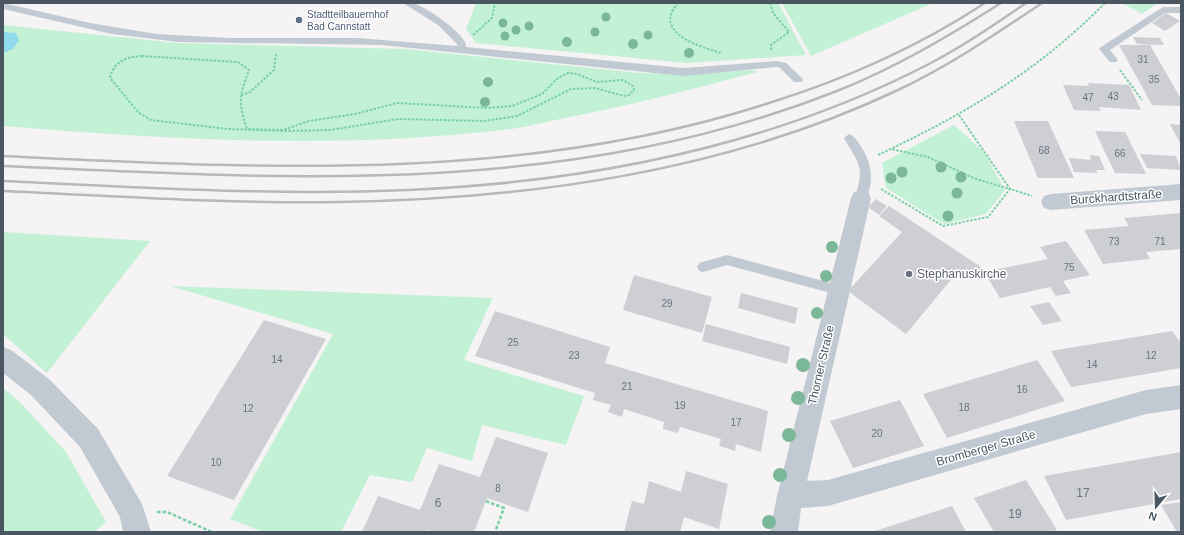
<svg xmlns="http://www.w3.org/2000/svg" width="1184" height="535" font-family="Arial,sans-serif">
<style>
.green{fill:#c3f1d5}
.water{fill:#90daee}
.building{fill:#cdcfd5}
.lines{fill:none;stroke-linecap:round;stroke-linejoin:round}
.path-far1{stroke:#7ad0a6;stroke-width:2;stroke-dasharray:2.5 1.5;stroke-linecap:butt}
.path{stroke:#7ad0a6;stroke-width:2.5;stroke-dasharray:3.5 2;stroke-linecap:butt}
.lane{fill:#c1cad2;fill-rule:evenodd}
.street{fill:#c1cad2;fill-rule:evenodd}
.rail{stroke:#b5b8bd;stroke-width:2.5}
.tree{fill:#7bb799}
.service-dot{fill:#5c6f8a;stroke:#fff;stroke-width:1.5}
.worship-dot{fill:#6b7280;stroke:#fff;stroke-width:1.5}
.labels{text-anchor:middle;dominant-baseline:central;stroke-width:3;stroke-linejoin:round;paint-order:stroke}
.far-service-label{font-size:10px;fill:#4e5e75;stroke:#fff;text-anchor:start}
.number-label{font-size:10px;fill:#6b747e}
.street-label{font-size:12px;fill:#4a5661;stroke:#fff}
.worship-label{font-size:12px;fill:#5b616d;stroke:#fff;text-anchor:start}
.near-number-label{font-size:12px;fill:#6b747e}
</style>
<rect width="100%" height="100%" fill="#f5f3f3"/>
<g class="green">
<path d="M476 3H778L806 55 687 63 476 43 466 29Z"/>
<path d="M782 3H933L811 56Z"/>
<path d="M1122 3H1181V4L1158 3 1142 14Z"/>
<path d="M3 25 177 43 405 49 639 73 685 74 752 70 757 72C697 88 636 104 575 116 554 120 532 126 511 129 342 150 172 140 3 126Z"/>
<path d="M954 125 983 151 1005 190 986 214 944 224 886 188 882 163Z"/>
<path d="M3 232 150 241 47 373 3 334Z"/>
<path d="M170 286 493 298 464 360 584 396 566 445 482 425 472 461 427 448 412 482 370 475 341 532H263L230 519 333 334Z"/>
<path d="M3 388 19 401 66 452 106 522 94 532H3Z"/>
</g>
<path class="water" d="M3 32 16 33 19 40 13 49 3 53Z"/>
<g class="building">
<path d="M1166 13 1180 21 1165 31 1152 23Z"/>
<path d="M1133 37 1160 38 1164 45 1137 44Z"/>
<path d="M1119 45H1150L1181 99V106L1152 105Z"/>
<path d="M1088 83 1129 85 1141 110 1099 107 1101 111 1074 110 1063 85 1089 86Z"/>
<path d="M1014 121H1048L1074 178H1038Z"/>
<path d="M1170 124 1181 125V145Z"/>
<path d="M1095 131 1125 132 1146 174 1115 173Z"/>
<path d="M1140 154 1176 156 1181 170 1147 168Z"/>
<path d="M1090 155 1099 156 1105 170H1096L1098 173 1074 172 1069 158 1091 160Z"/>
<path d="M876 199 887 206 879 215 868 207Z"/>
<path d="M889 206 981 267 971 278 959 270 906 334 848 291 902 232 879 216Z"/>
<path d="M1181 213V249L1146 252 1150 259 1103 264 1084 230 1129 226 1124 218Z"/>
<path d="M1066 241 1090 275 1063 281 1071 293 1056 296 1050 287 1000 298 984 272 1048 259 1040 247Z"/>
<path d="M634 275 712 297 702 333 623 310Z"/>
<path d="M741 293 798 308 795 324 738 308Z"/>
<path d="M1049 302 1062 321 1043 325 1030 306Z"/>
<path d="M495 311 610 347 605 363 768 411 761 452 736 444 735 451 726 448 719 446 721 439 680 427 678 433 663 429 664 422 624 409 622 417 608 412 611 405 593 400 595 393 475 356Z"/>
<path d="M264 320 326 339 234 500 167 476Z"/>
<path d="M706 324 790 347 787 364 702 341Z"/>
<path d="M1172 331 1181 343V368L1071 387 1051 351Z"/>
<path d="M1037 360 1065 401 947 438 923 394Z"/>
<path d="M900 400 924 446 853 468 830 421Z"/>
<path d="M496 437 548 453 528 512 487 498 474 532H434L428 530 427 532H362L378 496 420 510 439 464 480 477Z"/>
<path d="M1181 452V499L1066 520 1044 476Z"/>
<path d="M686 471 728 484 719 529 684 517 680 532H624L632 501 644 504 649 481 681 492Z"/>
<path d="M1026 480 1057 530 1050 532H994L974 498Z"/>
<path d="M1181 502V532H1177L1161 505Z"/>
<path d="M952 506 966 532H872Z"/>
</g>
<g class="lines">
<g class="path-far1">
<path d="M678 3C676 6 672 10 671 14 664 37 705 48 721 53"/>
<path d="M770 3 773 13 789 32 771 45V50"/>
<path d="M473 35 492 18 495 3"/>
<path d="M142 56 238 62 249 70C239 97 238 101 247 129L283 130 309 121 355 114 397 103 488 108 512 106 542 94 558 78 568 73 577 74 597 82 623 80 633 86 634 90 629 95 624 96 595 88 571 89 517 116 484 121 398 119 330 130 283 131 228 129 151 120 139 113 110 78C114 61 126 57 142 56Z"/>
<path d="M1120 70 1142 100"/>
<path d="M241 95 250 92 274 70 276 54"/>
<path d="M959 115 1010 189 1032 196"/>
<path d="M878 155C965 114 1037 72 1105 3"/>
<path d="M881 189 943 226 988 217 1010 189 976 179 928 157 891 149"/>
</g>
<g class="path">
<path d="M486 501 504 508 495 532"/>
<path d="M157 512H167L212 532"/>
</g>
<g class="lane">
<path d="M3 3 90 23 157 34 229 38H357L457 46V44L438 25 403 3C407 3 412 2 416 4 427 8 468 35 466 47L684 68 777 61 786 63 803 79 802 82H794L780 68 777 67 684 76 382 45 179 42 112 34 3 9Z"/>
<path d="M1163 7H1181V13H1165L1110 50 1118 60 1116 62H1110L1099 49 1101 47Z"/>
<path d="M849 134C854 136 857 140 860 145 872 163 875 181 865 201H857L855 198C865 165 859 165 844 138Z"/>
<path d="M727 255 838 285 842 286 844 290 842 294 838 295 727 265 703 272 699 271 697 267 699 263Z"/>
</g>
<g class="street">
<path d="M1181 184V200L1051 210 1044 208 1041 202 1044 196 1051 194Z"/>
<path d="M861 190 868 192 871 198 807 481 828 480 1146 390 1181 385V409L1146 414 828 506 801 508 798 532H770L777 496 851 198 854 192Z"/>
<path d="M3 347 11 350 49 379 98 429 142 504 151 532H123L120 517 80 447 31 395 3 373Z"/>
</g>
<g class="rail">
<path d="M3 156C260 168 521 184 769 103 846 79 918 47 985 3"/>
<path d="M3 166C287 179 566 198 837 91 895 68 949 36 1001 3"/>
<path d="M3 181C138 187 273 196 408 190 585 182 768 147 927 65 962 47 994 25 1026 3"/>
<path d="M3 191C115 196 227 204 339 202 529 199 725 172 898 90 949 66 996 34 1042 3"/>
</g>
</g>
<g class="tree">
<circle cx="606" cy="17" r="4.5"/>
<circle cx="503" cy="23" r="4.5"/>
<circle cx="529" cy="26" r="4.5"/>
<circle cx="516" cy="30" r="4.5"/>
<circle cx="595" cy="32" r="4.5"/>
<circle cx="648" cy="35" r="4.5"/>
<circle cx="505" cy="36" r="4.5"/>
<circle cx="567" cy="42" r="5"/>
<circle cx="633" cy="44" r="5"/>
<circle cx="689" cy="53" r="5"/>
<circle cx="488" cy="82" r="5"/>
<circle cx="485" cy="102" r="5"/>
<circle cx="941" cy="167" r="5.5"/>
<circle cx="902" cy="172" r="5.5"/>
<circle cx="961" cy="177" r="5.5"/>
<circle cx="891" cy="178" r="5.5"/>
<circle cx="957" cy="193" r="5.5"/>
<circle cx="948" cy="216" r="5.5"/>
<circle cx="832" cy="247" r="6"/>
<circle cx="826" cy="276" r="6"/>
<circle cx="817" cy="313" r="6"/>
<circle cx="803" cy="365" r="7"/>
<circle cx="798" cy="398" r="7"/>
<circle cx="789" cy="435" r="7"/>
<circle cx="780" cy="475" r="7"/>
<circle cx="769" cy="522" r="7"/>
</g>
<circle class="service-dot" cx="299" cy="20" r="4"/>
<circle class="worship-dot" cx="909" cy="274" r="4"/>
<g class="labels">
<g class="far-service-label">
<text x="307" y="14">Stadtteilbauernhof<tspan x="307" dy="12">Bad Cannstatt</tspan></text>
</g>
<g class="number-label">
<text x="1143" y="59">31</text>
<text x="1154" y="79">35</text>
<text x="1113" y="96">43</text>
<text x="1088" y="97">47</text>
<text x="1044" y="150">68</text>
<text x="1120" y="153">66</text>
<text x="1114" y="241">73</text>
<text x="1160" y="241">71</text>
<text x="1069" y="267">75</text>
<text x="667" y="303">29</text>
<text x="513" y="342">25</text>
<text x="574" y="355">23</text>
<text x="1151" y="355">12</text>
<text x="277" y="359">14</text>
<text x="1092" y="364">14</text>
<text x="627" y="386">21</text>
<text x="1022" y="389">16</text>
<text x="680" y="405">19</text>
<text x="964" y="407">18</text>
<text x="248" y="408">12</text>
<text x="736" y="422">17</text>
<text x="877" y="433">20</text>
<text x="216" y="462">10</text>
<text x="498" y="488">8</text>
</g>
<g class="street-label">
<text transform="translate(1116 197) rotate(-4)">Burckhardtstraße</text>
<text transform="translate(821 365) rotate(-77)">Thorner Straße</text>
<text transform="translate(986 448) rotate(-16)">Bromberger Straße</text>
</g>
<g class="worship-label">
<text x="917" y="274">Stephanuskirche</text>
</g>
<g class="near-number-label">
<text x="1083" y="493">17</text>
<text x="438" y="503">6</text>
<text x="1015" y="514">19</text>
</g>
</g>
<rect width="1184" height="535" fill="none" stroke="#4a5661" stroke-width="8"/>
<g transform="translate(1156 507) rotate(199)" stroke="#ffffff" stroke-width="3" paint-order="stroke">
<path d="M0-3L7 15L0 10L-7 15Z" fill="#4a5661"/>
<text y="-6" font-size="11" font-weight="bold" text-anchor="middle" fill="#4a5661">N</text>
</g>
</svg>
